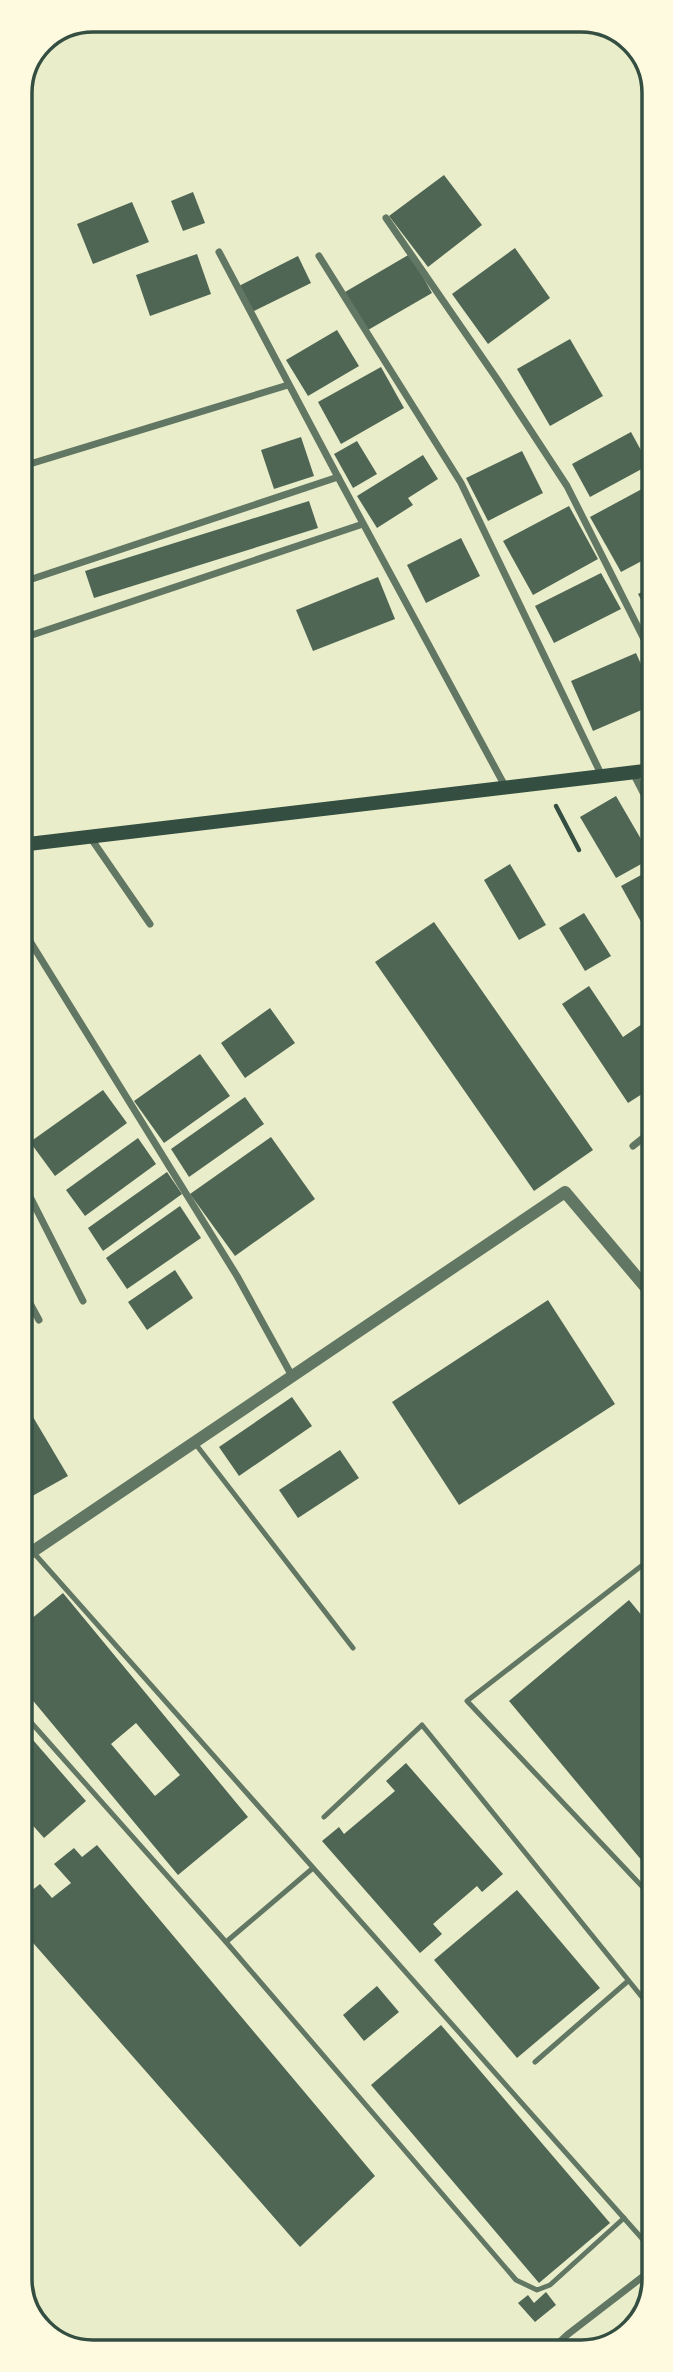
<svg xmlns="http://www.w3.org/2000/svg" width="673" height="2372" font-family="Helvetica,sans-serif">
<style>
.building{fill:#4f6655;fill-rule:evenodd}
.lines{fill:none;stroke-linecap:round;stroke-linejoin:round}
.path{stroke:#344e41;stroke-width:4.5}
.service{stroke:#617663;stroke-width:5}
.minor{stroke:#617663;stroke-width:7}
.tertiary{stroke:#617663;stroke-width:12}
.secondary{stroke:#344e41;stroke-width:14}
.rim{fill:none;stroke:#344e41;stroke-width:3.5}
</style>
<rect width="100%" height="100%" fill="#e9edc9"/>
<g class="building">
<path d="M444 175 482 225 428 267 389 216Z"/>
<path d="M193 192 205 223 183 231 171 201Z"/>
<path d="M132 202 149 242 93 264 77 224Z"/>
<path d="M515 248 550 298 488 344 452 294Z"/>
<path d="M197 254 211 294 150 316 136 275Z"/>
<path d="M410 254 432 293 368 330 345 292Z"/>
<path d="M298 256 311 283 252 312 239 286Z"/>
<path d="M337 330 359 366 308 396 286 360Z"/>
<path d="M570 339 603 396 550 426 517 369Z"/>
<path d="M381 367 404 408 341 444 318 402Z"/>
<path d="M631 432 649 465 590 497 572 464Z"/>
<path d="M301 437 314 476 274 489 261 450Z"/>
<path d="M357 441 377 474 353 488 334 454Z"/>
<path d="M522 451 543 493 488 521 466 478Z"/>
<path d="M423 455 438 479 408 498 413 505 377 528 357 496Z"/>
<path d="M653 483V555L621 572 590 517Z"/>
<path d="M309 501 318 528 94 598 85 571Z"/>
<path d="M569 506 598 559 533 595 503 541Z"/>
<path d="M461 538 480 576 426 603 407 565Z"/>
<path d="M601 573 621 609 554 643 535 606Z"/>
<path d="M378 577 395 619 313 651 296 610Z"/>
<path d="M653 586V622L638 594Z"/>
<path d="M636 653 653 691V705L593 731 571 681Z"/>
<path d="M616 796 652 858 616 878 580 817Z"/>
<path d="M510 864 546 925 519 940 484 880Z"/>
<path d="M652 869 653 925 645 929 621 886Z"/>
<path d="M584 913 611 956 585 971 559 928Z"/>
<path d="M434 922 593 1150 534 1191 375 962Z"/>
<path d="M589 986 623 1037 648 1020 653 1028V1087L628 1103 562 1004Z"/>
<path d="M270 1008 295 1043 245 1078 221 1043Z"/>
<path d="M200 1054 230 1096 164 1143 134 1101Z"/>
<path d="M103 1090 127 1123 55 1176 30 1142Z"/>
<path d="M245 1097 264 1124 189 1177 171 1149Z"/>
<path d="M271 1137 315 1199 235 1256 190 1194Z"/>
<path d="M138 1138 156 1164 85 1216 66 1190Z"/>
<path d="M167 1172 182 1194 103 1251 88 1228Z"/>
<path d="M180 1206 201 1238 127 1289 106 1258Z"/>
<path d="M175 1270 193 1298 147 1330 128 1302Z"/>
<path d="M548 1300 615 1404 459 1505 392 1402Z"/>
<path d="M20 1395 68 1476 27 1499 20 1487Z"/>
<path d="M292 1397 312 1426 239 1476 219 1447Z"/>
<path d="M340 1450 359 1478 298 1518 279 1490Z"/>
<path d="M63 1593 248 1817 178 1875 20 1685V1628ZM136 1723 180 1775 155 1796 111 1744Z"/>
<path d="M629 1600 653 1629V1874L509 1701Z"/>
<path d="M20 1725 86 1801 44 1838 20 1811Z"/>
<path d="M406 1763 503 1874 482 1892 477 1886 433 1924 442 1934 420 1953 322 1841 339 1827 344 1834 395 1791 386 1781Z"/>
<path d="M97 1845 375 2176 300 2247 20 1928V1912L31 1902 26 1895 40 1884 52 1898 71 1883 54 1864 74 1848 82 1857Z"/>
<path d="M517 1890 600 1988 517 2058 434 1960Z"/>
<path d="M377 1986 399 2012 364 2041 343 2015Z"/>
<path d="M441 2025 610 2223 539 2283 371 2085Z"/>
<path d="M546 2292 556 2305 535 2322 518 2303 528 2295 534 2303Z"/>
</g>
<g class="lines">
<path class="path" d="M556 806 579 850"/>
<g class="service">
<path d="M194 1442 353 1648"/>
<path d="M33 1552 654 2252"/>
<path d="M653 1557 467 1701 653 1898"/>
<path d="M20 1710 226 1942 516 2280 537 2290 550 2285 624 2218"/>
<path d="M324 1817 422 1725 654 2012"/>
<path d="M226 1942 313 1868"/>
<path d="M535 2062 628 1981"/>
</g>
<g class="minor">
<path d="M386 218 497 379 567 486 653 657"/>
<path d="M219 252 338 477"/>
<path d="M319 256 461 483 602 776"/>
<path d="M646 418 652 432"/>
<path d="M20 467 288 385"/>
<path d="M20 583 338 477 506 788"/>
<path d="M20 639 363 524"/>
<path d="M633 773 653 812"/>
<path d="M90 837 150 924"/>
<path d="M20 925 237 1276 292 1376"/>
<path d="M633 1146 653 1130"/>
<path d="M20 1177 83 1301"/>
<path d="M20 1285 39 1320"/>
<path d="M20 1527 33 1552"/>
<path d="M550 2351 567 2335 654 2268"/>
</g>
<path class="tertiary" d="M20 1560 565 1192 653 1296"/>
<path class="secondary" d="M20 845 653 770"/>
</g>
<path d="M0 0H673V2372H0ZM93 32H581A61 61 0 0 1 642 93V2279A61 61 0 0 1 581 2340H93A61 61 0 0 1 32 2279V93A61 61 0 0 1 93 32Z" fill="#fefae0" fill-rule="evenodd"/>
<path class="rim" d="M93 32H581A61 61 0 0 1 642 93V2279A61 61 0 0 1 581 2340H93A61 61 0 0 1 32 2279V93A61 61 0 0 1 93 32Z"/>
</svg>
